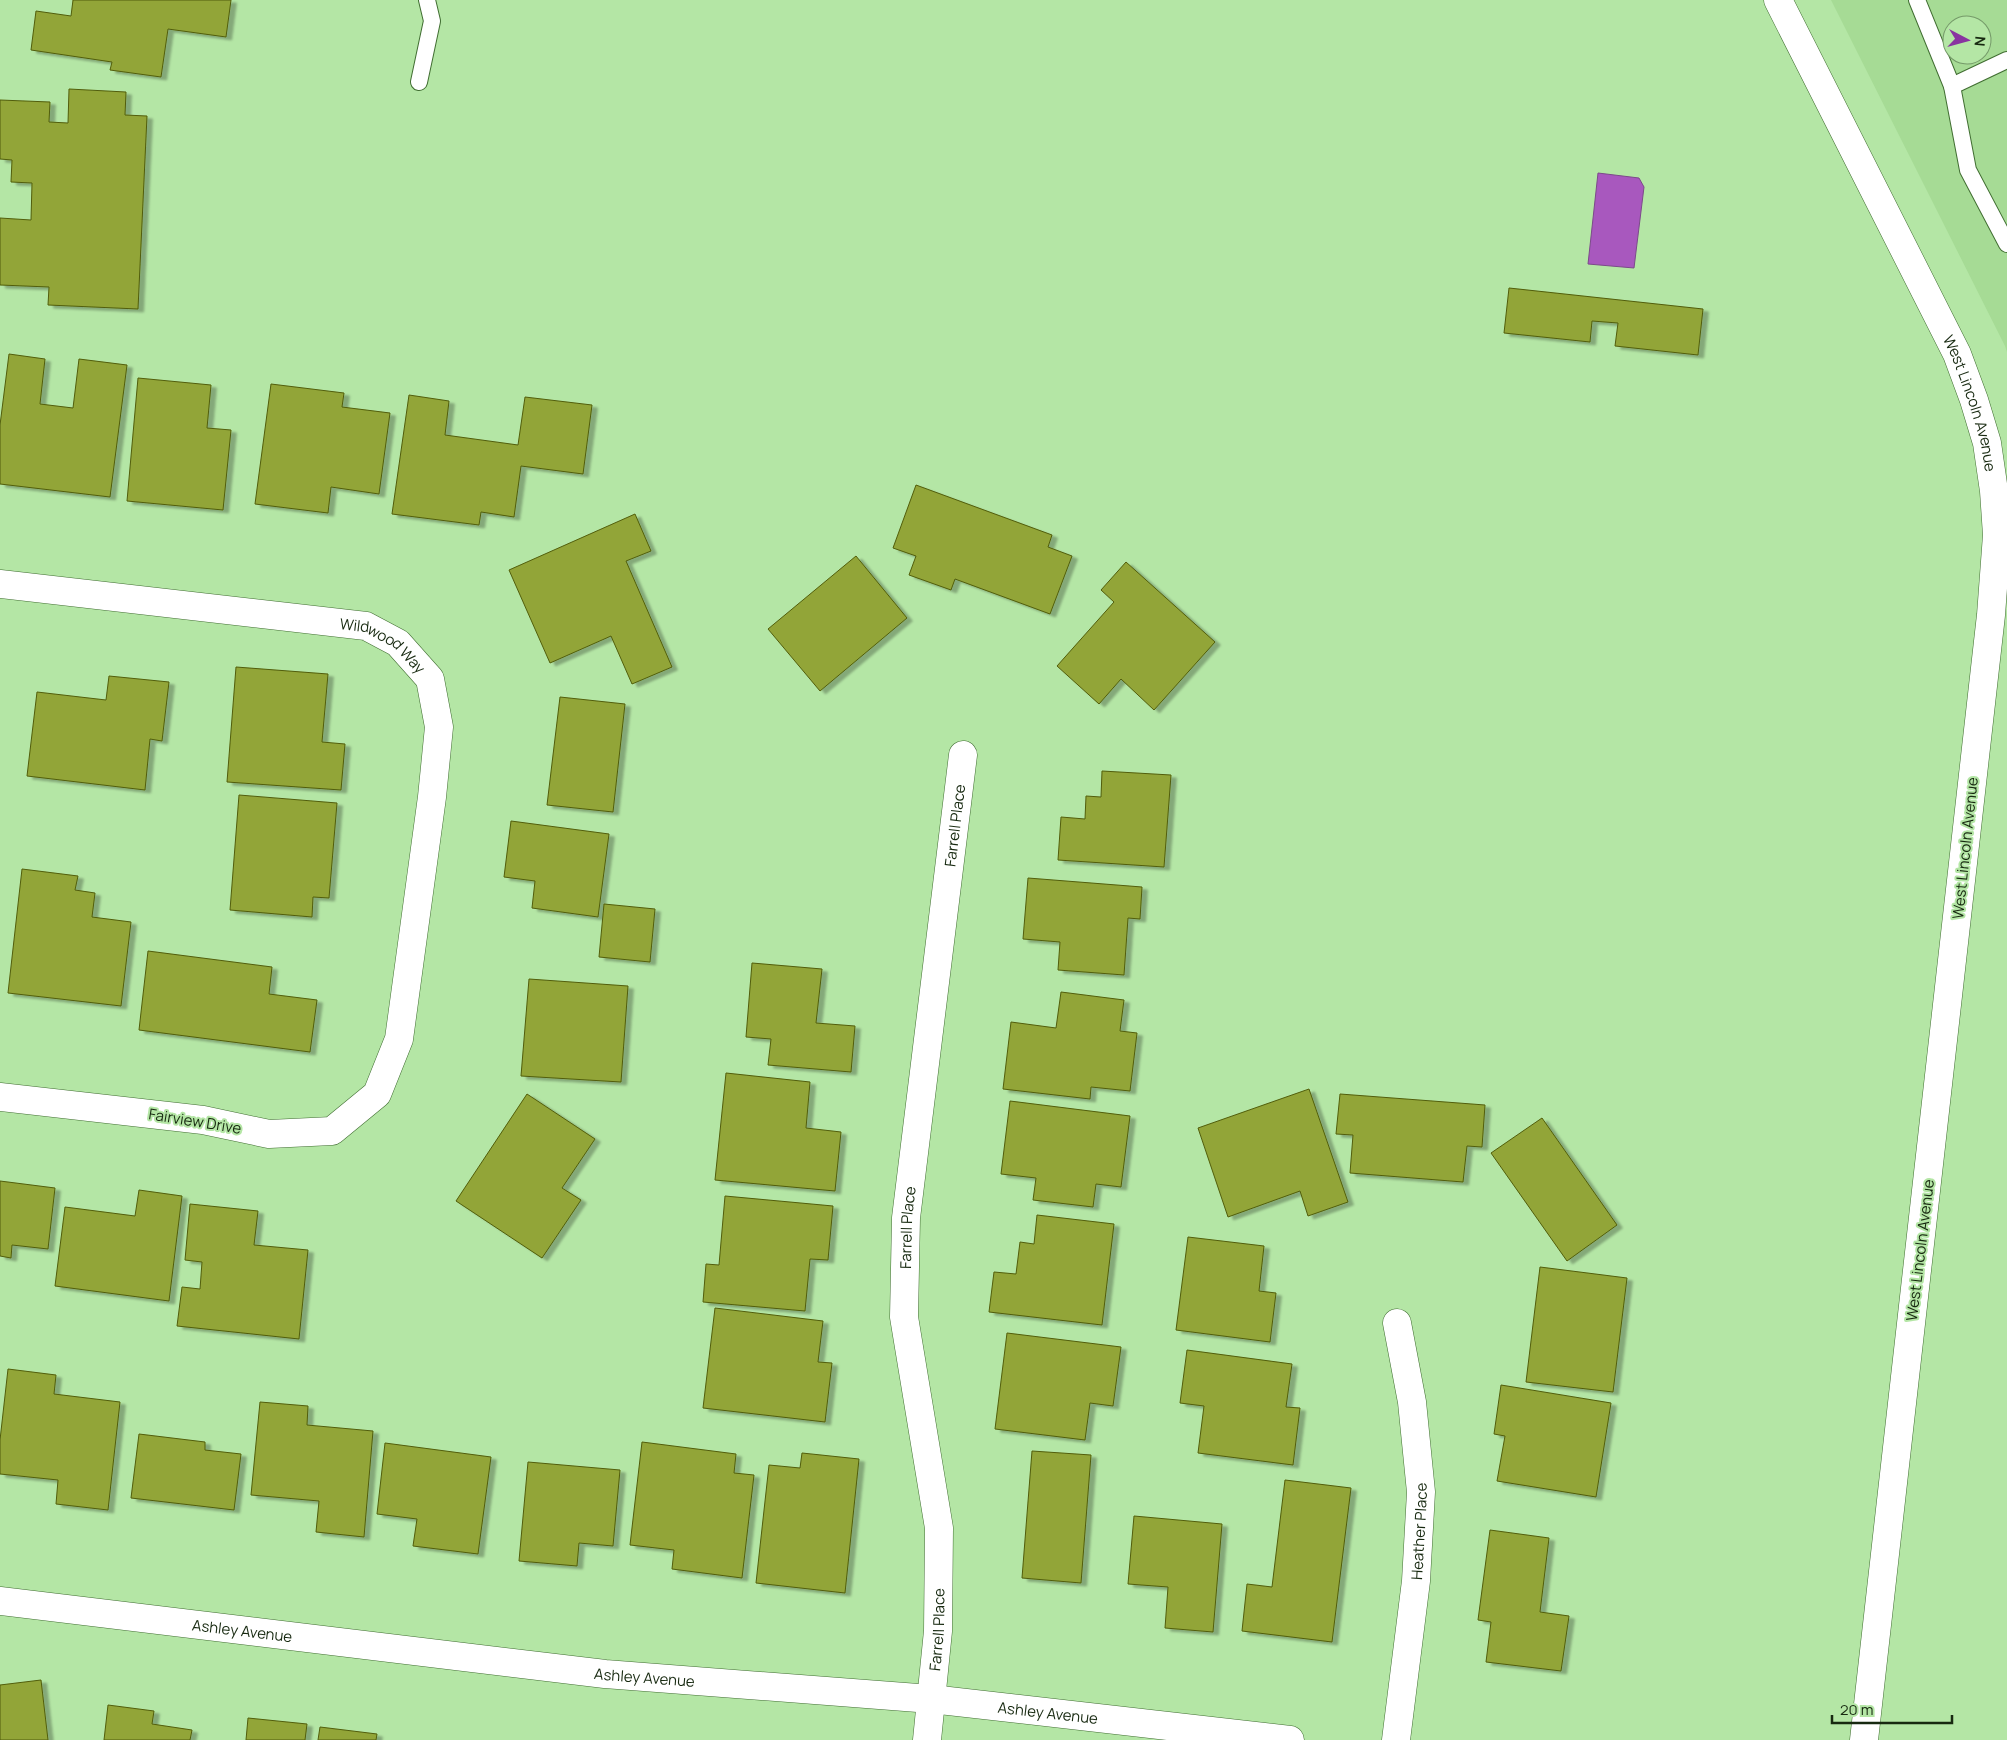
<svg xmlns="http://www.w3.org/2000/svg" width="2007" height="1740" font-family="Manrope,sans-serif">
<style>
.built{fill:#a6db95;fill-rule:evenodd}
.water{fill:#a858be;stroke:#7c4a8a}
.building{fill:#92a537;stroke:#515d0a;filter:url(#shadow)}
.lines{fill:none;stroke-linecap:round;stroke-linejoin:round}
.service-casing{stroke:#416e32;stroke-width:18}
.minor-casing{stroke:#416e32;stroke-width:29}
.service{stroke:#fff;stroke-width:16}
.minor{stroke:#fff;stroke-width:28}
.labels{text-anchor:middle;dominant-baseline:central;stroke-width:4;stroke-linejoin:round;paint-order:stroke}
.street-label{font-size:15px;fill:#172910;stroke:#b4e6a5}
</style>
<defs>
<filter id="shadow"><feDropShadow dx="5.5" dy="3" stdDeviation="1" flood-color="#0004"/></filter>
</defs>
<rect width="100%" height="100%" fill="#b4e6a5"/>
<path class="built" d="M1831 0H2007V352L2005 346ZM1952 25H1982V55H1952Z"/>
<path class="water" d="M1598 173 1639 178 1644 187 1634 268 1588 264Z"/>
<g class="building">
<path d="M73 0H231L226 37 168 29 161 77 110 70 112 62 31 50 36 11 71 16Z"/>
<path d="M69 89 126 92 125 115 147 116 138 309 48 305 49 287 0 285V218L31 220 32 183 11 182 12 160 0 159V100L50 102 49 122 68 123Z"/>
<path d="M1509 288 1703 309 1698 355 1615 346 1618 323 1592 321 1590 342 1504 333Z"/>
<path d="M9 354 45 359 40 404 73 408 79 359 127 365 110 497 0 484V425Z"/>
<path d="M138 378 211 385 207 428 231 430 223 510 127 501Z"/>
<path d="M271 384 344 393 342 407 390 413 379 494 331 487 328 513 255 504Z"/>
<path d="M409 395 449 401 445 435 518 445 525 397 592 405 583 474 521 466 514 517 481 512 479 525 392 514Z"/>
<path d="M916 485 1052 535 1048 547 1072 556 1050 614 955 579 951 590 909 575 916 556 893 548Z"/>
<path d="M635 514 651 551 626 561 672 667 632 684 611 636 550 663 509 570Z"/>
<path d="M856 556 907 618 820 691 768 629Z"/>
<path d="M1126 562 1215 642 1154 710 1121 679 1099 704 1057 666 1114 602 1101 590Z"/>
<path d="M236 667 328 674 322 742 345 744 341 790 227 782Z"/>
<path d="M109 676 169 682 162 741 150 739 145 790 27 776 37 692 106 700Z"/>
<path d="M560 697 625 704 613 812 547 805Z"/>
<path d="M1102 771 1171 775 1164 867 1058 860 1061 817 1085 819 1086 796 1101 797Z"/>
<path d="M239 795 337 803 329 898 313 897 312 917 230 910Z"/>
<path d="M511 821 609 834 598 917 532 908 535 881 504 877Z"/>
<path d="M22 869 78 876 75 890 95 893 92 917 131 922 121 1006 8 993Z"/>
<path d="M1028 878 1142 887 1140 919 1128 918 1124 975 1058 970 1060 942 1023 939Z"/>
<path d="M604 904 655 909 650 962 599 957Z"/>
<path d="M148 951 272 967 269 994 317 1000 310 1052 139 1030Z"/>
<path d="M752 963 822 969 816 1023 855 1026 851 1072 768 1065 771 1039 746 1037Z"/>
<path d="M529 979 628 986 621 1082 521 1076Z"/>
<path d="M1061 992 1124 1000 1120 1031 1137 1033 1130 1091 1091 1087 1090 1099 1003 1089 1011 1022 1056 1028Z"/>
<path d="M726 1073 810 1082 806 1128 841 1132 835 1191 715 1180Z"/>
<path d="M1309 1089 1348 1202 1308 1216 1300 1191 1228 1217 1198 1128Z"/>
<path d="M527 1094 595 1139 562 1188 581 1200 542 1258 456 1201Z"/>
<path d="M1340 1094 1485 1105 1482 1147 1467 1146 1463 1182 1350 1173 1353 1135 1336 1134Z"/>
<path d="M1010 1101 1130 1116 1121 1187 1096 1184 1093 1207 1033 1200 1036 1178 1001 1174Z"/>
<path d="M1542 1118 1617 1225 1567 1261 1491 1153Z"/>
<path d="M0 1181 55 1188 48 1249 12 1245 11 1258 0 1256Z"/>
<path d="M139 1190 182 1196 169 1301 55 1286 65 1207 135 1216Z"/>
<path d="M725 1196 833 1206 828 1260 810 1259 805 1311 703 1302 706 1264 719 1265Z"/>
<path d="M190 1204 258 1211 254 1245 308 1250 299 1339 177 1326 182 1287 200 1289 202 1262 185 1260Z"/>
<path d="M1037 1215 1114 1224 1102 1325 989 1312 994 1272 1016 1274 1020 1242 1034 1244Z"/>
<path d="M1188 1237 1264 1246 1259 1291 1276 1293 1270 1342 1176 1330Z"/>
<path d="M1540 1267 1627 1278 1613 1392 1526 1382Z"/>
<path d="M715 1308 823 1321 818 1362 832 1363 825 1422 703 1408Z"/>
<path d="M1007 1333 1121 1347 1113 1406 1090 1403 1085 1440 995 1429Z"/>
<path d="M1187 1350 1292 1364 1286 1407 1300 1408 1293 1465 1198 1453 1204 1406 1180 1403Z"/>
<path d="M8 1369 56 1375 54 1394 120 1402 108 1510 56 1504 58 1480 0 1474V1440Z"/>
<path d="M1501 1385 1611 1403 1596 1497 1497 1481 1505 1436 1494 1434Z"/>
<path d="M260 1402 308 1406 307 1425 373 1431 364 1537 316 1532 319 1501 251 1495Z"/>
<path d="M139 1434 205 1442V1450L241 1454 234 1510 131 1498Z"/>
<path d="M642 1442 736 1454 734 1473 754 1475 742 1578 672 1569 674 1550 630 1545Z"/>
<path d="M385 1443 491 1457 478 1554 413 1546 417 1519 377 1514Z"/>
<path d="M1032 1451 1091 1455 1081 1583 1022 1578Z"/>
<path d="M802 1453 859 1459 845 1593 756 1583 769 1465 800 1468Z"/>
<path d="M528 1462 620 1470 613 1546 579 1543 577 1566 519 1561Z"/>
<path d="M1285 1480 1351 1488 1332 1642 1242 1631 1247 1584 1272 1587Z"/>
<path d="M1134 1516 1222 1524 1213 1632 1165 1628 1168 1587 1128 1584Z"/>
<path d="M1490 1530 1549 1538 1540 1612 1569 1616 1561 1671 1486 1662 1491 1622 1478 1620Z"/>
<path d="M41 1680 48 1740H0V1685Z"/>
<path d="M108 1705 154 1711 152 1724 192 1730 190 1740H104Z"/>
<path d="M248 1718 307 1724 305 1740H246Z"/>
<path d="M320 1727 377 1734 376 1740H318Z"/>
</g>
<g class="lines">
<g class="service-casing">
<g id="service">
<path d="M1917 0 1952 86 1968 170 2007 244"/>
<path d="M419 82 432 21 427 0"/>
<path d="M1952 86 2007 60"/>
</g>
</g>
<g class="minor-casing">
<g id="minor">
<path id="s1" d="M1778 0 1957 354 1974 400 1987 443 1994 491 1997 535 1991 615 1864 1740"/>
<path id="s2" d="M0 584 366 626 398 643 430 679 439 727 432 797 399 1039 377 1094 332 1131 269 1134 203 1120 0 1097"/>
<path id="s3" d="M0 1601 605 1674 931 1699 1290 1740"/>
<path id="s4" d="M927 1740 938 1631 939 1528 904 1317 906 1218 963 755"/>
<path id="s5" d="M1396 1740 1416 1581 1421 1492 1412 1402 1397 1323"/>
</g>
</g>
<use href="#service" class="service"/>
<use href="#minor" class="minor"/>
</g>
<g class="labels">
<g class="street-label">
<text stroke="none"><textPath href="#s1" startOffset="448">West Lincoln Avenue</textPath></text>
<text stroke="none"><textPath href="#s2" startOffset="392">Wildwood Way</textPath></text>
<text stroke="none"><textPath href="#s4" startOffset="921">Farrell Place</textPath></text>
<text transform="translate(1965 848) rotate(-84)">West Lincoln Avenue</text>
<text transform="translate(195 1121) rotate(9)">Fairview Drive</text>
<text stroke="none"><textPath href="#s4" startOffset="516">Farrell Place</textPath></text>
<text transform="translate(1920 1250) rotate(-83)">West Lincoln Avenue</text>
<text stroke="none"><textPath href="#s5" startOffset="210">Heather Place</textPath></text>
<text stroke="none"><textPath href="#s4" startOffset="111">Farrell Place</textPath></text>
<text stroke="none"><textPath href="#s3" startOffset="244">Ashley Avenue</textPath></text>
<text stroke="none"><textPath href="#s3" startOffset="649">Ashley Avenue</textPath></text>
<text stroke="none"><textPath href="#s3" startOffset="1054">Ashley Avenue</textPath></text>
</g>
</g>
<g transform="translate(1967 40) rotate(96)"><circle r="24" fill="#b4e6a5" stroke="#759a69"/>
<path d="M0-4L9 19L0 12L-9 19Z" fill="#8933a0"/>
<text y="-8" font-size="14" font-weight="bold" text-anchor="middle" fill="#172910">N</text>
</g>
<path d="M1832 1715v8h120v-8" fill="none" stroke="#172910" stroke-width="2.5"/>
<text x="1840" y="1715" font-size="15" fill="#172910" stroke="#b4e6a5" stroke-width="4" paint-order="stroke">20 m</text>
</svg>
